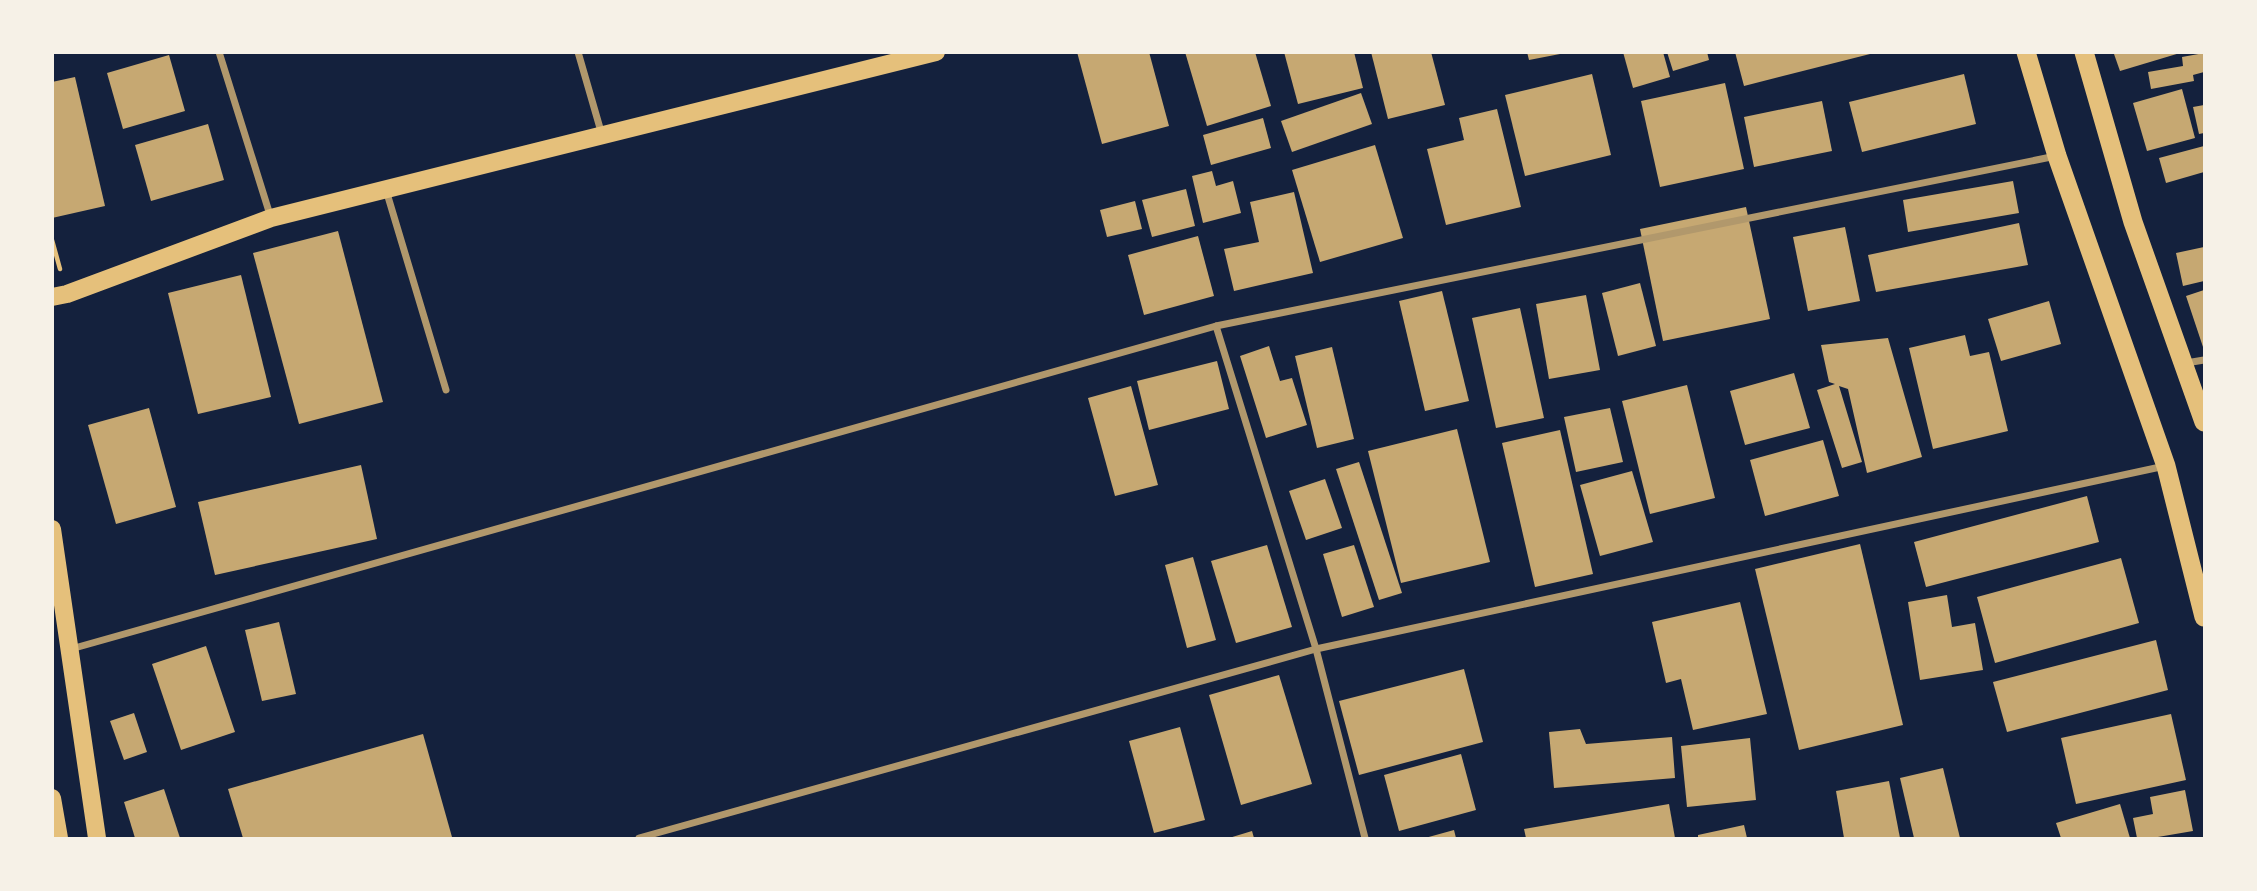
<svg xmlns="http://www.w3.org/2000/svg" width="2257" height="891" font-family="'Noto Sans',sans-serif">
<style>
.building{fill:#c6a872}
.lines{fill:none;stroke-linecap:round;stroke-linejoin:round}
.path{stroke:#e5c07b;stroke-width:4.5}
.minor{stroke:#b1986c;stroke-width:7}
.primary{stroke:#e5c07b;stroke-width:18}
.trunk{stroke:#e5c07b;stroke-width:19}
</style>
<rect width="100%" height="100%" fill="#14213d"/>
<g class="building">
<path d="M1077 52H1149L1169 126 1102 144Z"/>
<path d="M1185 52H1255L1271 106 1207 126Z"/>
<path d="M1284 52H1354L1363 88 1298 104Z"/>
<path d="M1371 52H1431L1445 105 1388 119Z"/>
<path d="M1527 52H1560V54L1529 60Z"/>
<path d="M1623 52H1663L1670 77 1633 88Z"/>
<path d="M1667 52H1707L1709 60 1673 71Z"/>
<path d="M1735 52H1874V53L1744 86Z"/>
<path d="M2118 52H2180V53L2120 71 2114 54Z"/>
<path d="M2204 53V72L2193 75 2194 81 2151 89 2148 72 2183 66 2182 57Z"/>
<path d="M169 55 185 111 123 129 107 73Z"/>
<path d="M1592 74 1611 155 1525 176 1505 95Z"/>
<path d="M1964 74 1976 124 1862 152 1849 102Z"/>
<path d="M75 77 105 206 52 218V82Z"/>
<path d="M1725 83 1744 169 1660 187 1641 101Z"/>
<path d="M2182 89 2195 138 2147 151 2133 103Z"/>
<path d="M1361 93 1372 124 1292 152 1281 121Z"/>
<path d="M1822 101 1832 151 1754 167 1744 117Z"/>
<path d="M2204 105V133L2199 134 2193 107Z"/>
<path d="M1497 109 1521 207 1446 225 1427 149 1464 140 1459 118Z"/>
<path d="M1263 118 1271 148 1211 165 1203 135Z"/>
<path d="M208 124 224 180 151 201 135 145Z"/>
<path d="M1375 145 1403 238 1320 262 1292 170Z"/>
<path d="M2204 146V172L2166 183 2159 158Z"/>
<path d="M1212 171 1216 186 1233 181 1241 213 1203 223 1192 176Z"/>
<path d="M2013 181 2019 213 1908 232 1903 200Z"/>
<path d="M1186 189 1195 226 1152 237 1142 200Z"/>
<path d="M1294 192 1313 273 1234 291 1224 249 1259 242 1250 202Z"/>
<path d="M1135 201 1142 229 1107 237 1100 210Z"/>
<path d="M1746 207 1770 319 1663 341 1640 229Z"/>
<path d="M2019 223 2028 265 1876 292 1868 255Z"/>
<path d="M1845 227 1860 301 1808 311 1793 237Z"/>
<path d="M338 231 383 402 299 424 253 253Z"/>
<path d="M1198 236 1214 296 1144 315 1128 255Z"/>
<path d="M2204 247V281L2183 286 2176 253Z"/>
<path d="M241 275 271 397 198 414 168 293Z"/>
<path d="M1640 283 1656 346 1618 356 1602 293Z"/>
<path d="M2204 290V350L2186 296Z"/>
<path d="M1442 291 1469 401 1425 411 1399 301Z"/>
<path d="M1586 295 1600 370 1549 379 1536 304Z"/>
<path d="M2049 301 2061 344 2001 361 1988 319Z"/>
<path d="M1520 308 1544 418 1496 428 1472 318Z"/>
<path d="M1965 335 1970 356 1989 352 2008 431 1933 449 1909 348Z"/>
<path d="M1888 338 1922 457 1867 473 1848 389 1839 386 1862 462 1842 468 1817 390 1835 384 1829 382 1821 345Z"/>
<path d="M1269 346 1280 381 1292 378 1307 425 1266 438 1240 356Z"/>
<path d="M1332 347 1354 439 1317 448 1295 356Z"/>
<path d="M1217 361 1229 409 1149 430 1137 381Z"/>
<path d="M1794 373 1810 428 1745 445 1730 391Z"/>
<path d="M1687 385 1715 498 1650 514 1622 401Z"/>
<path d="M1131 386 1158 485 1115 496 1088 398Z"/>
<path d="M149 408 176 507 116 524 88 425Z"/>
<path d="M1610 408 1623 462 1576 472 1564 417Z"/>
<path d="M1457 429 1490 562 1401 583 1368 451Z"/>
<path d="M1560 430 1593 574 1535 587 1502 443Z"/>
<path d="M1823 440 1839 496 1765 516 1750 460Z"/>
<path d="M1359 462 1402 593 1379 600 1336 469Z"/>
<path d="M361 465 377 539 215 575 198 502Z"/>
<path d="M1632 471 1653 542 1600 556 1580 485Z"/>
<path d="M1325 479 1342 528 1306 540 1289 491Z"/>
<path d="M2087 496 2099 542 1926 587 1914 542Z"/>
<path d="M1860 544 1903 725 1799 750 1755 569Z"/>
<path d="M1267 545 1292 627 1236 643 1211 561Z"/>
<path d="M1354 545 1374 607 1342 617 1323 554Z"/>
<path d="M1193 557 1216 640 1187 648 1165 565Z"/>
<path d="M2121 558 2139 623 1995 663 1977 597Z"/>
<path d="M1947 595 1952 627 1975 623 1983 670 1920 680 1908 602Z"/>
<path d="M1740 602 1767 714 1693 730 1681 679 1666 683 1652 622Z"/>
<path d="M279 622 296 694 262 701 245 630Z"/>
<path d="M2156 640 2168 690 2007 732 1993 682Z"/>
<path d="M206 646 235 732 181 750 152 664Z"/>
<path d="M1464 669 1483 742 1359 775 1339 701Z"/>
<path d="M1279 675 1312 784 1241 805 1209 695Z"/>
<path d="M134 713 147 752 124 760 110 721Z"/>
<path d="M2171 714 2186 780 2076 804 2061 738Z"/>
<path d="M1180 727 1205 820 1154 833 1129 741Z"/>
<path d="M1580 729 1586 744 1672 737 1675 778 1554 788 1549 732Z"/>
<path d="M423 734 452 837 243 838 228 789Z"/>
<path d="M1750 738 1756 800 1687 807 1681 746Z"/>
<path d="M1461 754 1476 810 1399 831 1384 775Z"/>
<path d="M1943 768 1960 838H1914L1900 778Z"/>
<path d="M1889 781 1900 838H1844L1836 791Z"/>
<path d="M164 789 180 838H135L124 802Z"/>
<path d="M2185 790 2193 831 2152 838H2137L2133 818 2153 814 2150 797Z"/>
<path d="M1669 804 1675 838H1526L1524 829Z"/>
<path d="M2120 804 2130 838H2061L2056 823Z"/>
<path d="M1744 825 1747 838H1698V835Z"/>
<path d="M1454 830 1456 838H1425Z"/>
<path d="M1252 831 1254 838H1229Z"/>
</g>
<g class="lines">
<path class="path" d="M52 240 60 269"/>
<g class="minor">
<path d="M219 52 271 218"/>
<path d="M578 52 602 135"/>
<path d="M386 190 446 390"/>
<path d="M1216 326 1316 649 1365 838"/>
<path d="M2186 363 2204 360"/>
<path d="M71 649 1216 326 2056 156"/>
<path d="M639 838 1316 649 2165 466"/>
</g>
<g class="primary">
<path d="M52 297 67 294 271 218 936 52"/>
<path d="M52 529 97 838"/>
<path d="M52 798 59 838"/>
</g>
<g class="trunk">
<path d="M2026 52 2057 156 2166 466 2204 617"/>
<path d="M2084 52 2133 222 2204 422"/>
</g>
</g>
<rect width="2257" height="891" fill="none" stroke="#f6f1e7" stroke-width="108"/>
</svg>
